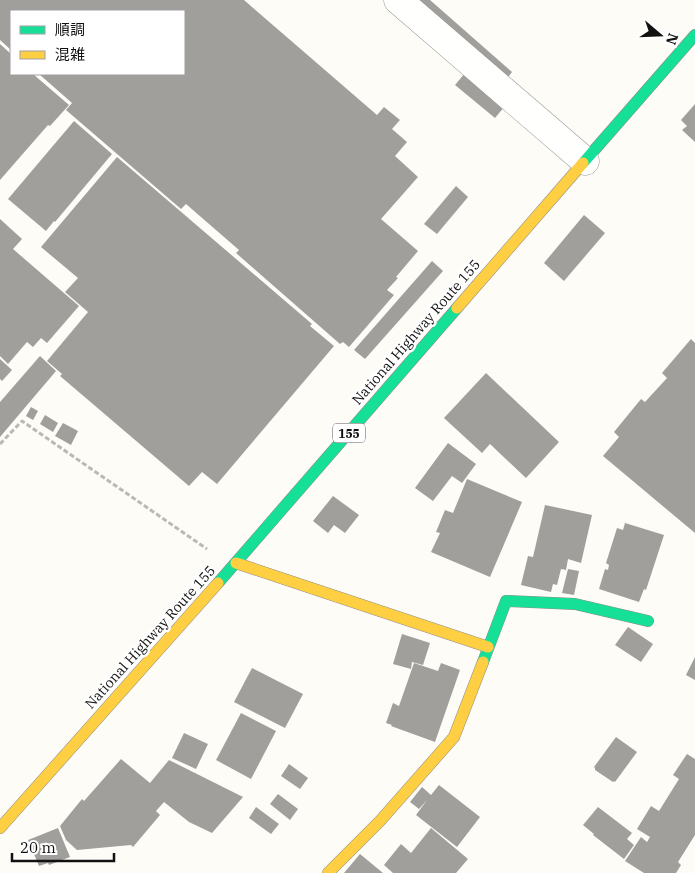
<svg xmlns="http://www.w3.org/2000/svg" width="695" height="873" font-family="'IBM Plex Serif','Noto Sans JP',serif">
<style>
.building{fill:#a19f9c}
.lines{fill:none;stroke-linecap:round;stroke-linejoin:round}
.street-casing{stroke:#979795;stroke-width:29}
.fast-casing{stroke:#8e8d8b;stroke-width:12}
.slow-casing{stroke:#8e8d8b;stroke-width:12}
.path{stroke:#b9b9b8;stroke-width:3;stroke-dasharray:5 2.5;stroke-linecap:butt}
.street{stroke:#fffffe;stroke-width:28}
.fast{stroke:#16e098;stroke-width:11}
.slow{stroke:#ffcf43;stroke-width:11}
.labels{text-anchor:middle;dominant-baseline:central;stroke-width:5;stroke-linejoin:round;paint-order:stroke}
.shield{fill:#fff;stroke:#585858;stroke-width:1}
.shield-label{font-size:12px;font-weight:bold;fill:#111}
.street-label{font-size:14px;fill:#111;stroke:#fff}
</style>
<rect width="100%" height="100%" fill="#fdfcf7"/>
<g class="building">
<path d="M0 0H244L377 115 384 107 400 120 392 129 407 142 395 156 418 177 381 219 418 251 396 277 398 278 387 290 394 295 349 347 343 342 340 344 236 253 239 250 186 204 181 209 66 110 72 103 39 74H184V11H11V50L0 40Z"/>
<path d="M414 0H430L512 72 506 80Z"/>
<path d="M0 44 11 54V74H33L69 105 50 126 48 125 0 180Z"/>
<path d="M465 73 505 106 495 118 455 85Z"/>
<path d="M695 104V142L682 130 687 126 681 120Z"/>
<path d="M74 121 112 154 55 222 54 221 46 231 8 199Z"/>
<path d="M117 157 312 324 310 326 334 346 217 484 202 472 189 486 60 376 62 374 47 361 88 312 65 292 78 278 41 247Z"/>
<path d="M456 186 468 197 437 234 424 224Z"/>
<path d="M584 215 605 233 564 281 544 263Z"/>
<path d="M0 219 22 239 13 249 79 306 47 343 41 338 33 347 27 342 8 364 0 356Z"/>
<path d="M432 261 443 271 365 359 354 350Z"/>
<path d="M691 339 695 343V533L603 456 619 437 614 432 641 399 645 402 667 378 662 373Z"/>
<path d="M40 356 56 371 0 437V402Z"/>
<path d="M0 359 12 370 2 381 0 379Z"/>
<path d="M486 373 559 442 526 478 490 444 482 453 444 418Z"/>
<path d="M31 407 38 411 33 420 26 416Z"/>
<path d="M45 415 58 423 53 432 40 424Z"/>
<path d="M63 423 78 431 71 445 55 436Z"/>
<path d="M448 443 476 464 462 483 452 476 433 501 415 488Z"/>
<path d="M467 479 522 502 490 577 431 552 440 533 436 532 445 510 453 513Z"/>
<path d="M333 496 359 515 345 533 334 525 328 533 313 521Z"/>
<path d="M545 505 592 515 581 563 568 559 566 570 561 569 557 585 553 584 551 592 521 585 528 556 533 557Z"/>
<path d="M625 523 664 535 646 590 644 589 639 602 599 589 605 569 608 570 609 565 606 563 617 528 623 530Z"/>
<path d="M568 569 579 571 574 595 562 593Z"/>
<path d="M628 627 653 644 641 662 615 645Z"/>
<path d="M402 634 430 643 423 665 412 662 411 669 393 664Z"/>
<path d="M695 657V680L686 675Z"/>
<path d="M414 663 438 671 441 663 460 670 435 742 391 726 392 725 386 723 393 703 399 706Z"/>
<path d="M252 668 303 694 285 728 234 702Z"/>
<path d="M241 713 276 731 251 779 216 760Z"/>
<path d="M184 733 208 744 196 769 172 758Z"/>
<path d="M616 737 637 752 615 782 614 781 613 782 595 770V768L594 767Z"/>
<path d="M687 754 695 759V835L678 862 681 865 676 873H644L625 861 641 837 647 842 650 837 637 829 651 806 659 811 679 779 673 775Z"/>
<path d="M121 759 150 783 169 760 243 797 212 833 189 822 164 802 156 811 160 815 133 847 131 845 77 850 66 840 60 826 82 799 84 801Z"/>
<path d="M289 764 308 778 300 789 281 776Z"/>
<path d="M439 785 480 817 457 847 416 815 427 800 419 809 410 802 422 787 431 795Z"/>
<path d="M278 794 298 809 290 820 270 804Z"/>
<path d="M256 807 279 824 271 834 249 818Z"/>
<path d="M598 807 632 833 627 839 634 845 624 859 593 835 594 834 583 825Z"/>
<path d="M58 828 70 857 49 865 48 863 39 866 28 840Z"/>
<path d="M431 828 468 859 456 873H393L384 865 401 844 411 853Z"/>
<path d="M360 854 383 873H344Z"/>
</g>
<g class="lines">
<g class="street-casing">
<path id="street" d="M398 0 585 161"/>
</g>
<g class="fast-casing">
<g id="fast">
<path d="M583 163 695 35"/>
<path d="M218 583 457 308"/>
<path d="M483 662 506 601 575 604 648 621"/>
</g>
</g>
<g class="slow-casing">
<g id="slow">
<path d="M457 308 583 163"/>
<path d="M236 563 488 647"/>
<path d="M0 828 218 583"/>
<path d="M328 873 380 821 454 737 483 662"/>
</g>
</g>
<path class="path" d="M0 444 22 421 207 549"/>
<use href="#street" class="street"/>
<use href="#fast" class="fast"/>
<use href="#slow" class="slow"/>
</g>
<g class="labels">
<rect class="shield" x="333" y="423.5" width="32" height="19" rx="4"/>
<g class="shield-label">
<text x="349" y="433">155</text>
</g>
<g class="street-label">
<text transform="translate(416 332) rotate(-49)">National Highway Route 155</text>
<text transform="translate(150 637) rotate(-48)">National Highway Route 155</text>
</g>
</g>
<rect x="10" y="10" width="175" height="65" fill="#ffffff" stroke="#a0a0a0"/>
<rect x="20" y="26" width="25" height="8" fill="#16e098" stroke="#a0a0a0"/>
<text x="55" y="35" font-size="15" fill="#111111">順調</text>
<rect x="20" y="51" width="25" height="8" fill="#ffcf43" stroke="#a0a0a0"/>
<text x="55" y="60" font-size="15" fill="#111111">混雑</text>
<g transform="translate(660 35) rotate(109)" stroke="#ffffff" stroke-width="4" paint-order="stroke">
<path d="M0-4L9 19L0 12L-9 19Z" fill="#111111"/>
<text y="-8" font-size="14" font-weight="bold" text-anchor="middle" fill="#111111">N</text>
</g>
<path d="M12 853v8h102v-8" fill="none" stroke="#111111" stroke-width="2.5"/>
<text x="20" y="853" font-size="15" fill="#111111" stroke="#ffffff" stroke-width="4" paint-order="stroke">20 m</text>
</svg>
